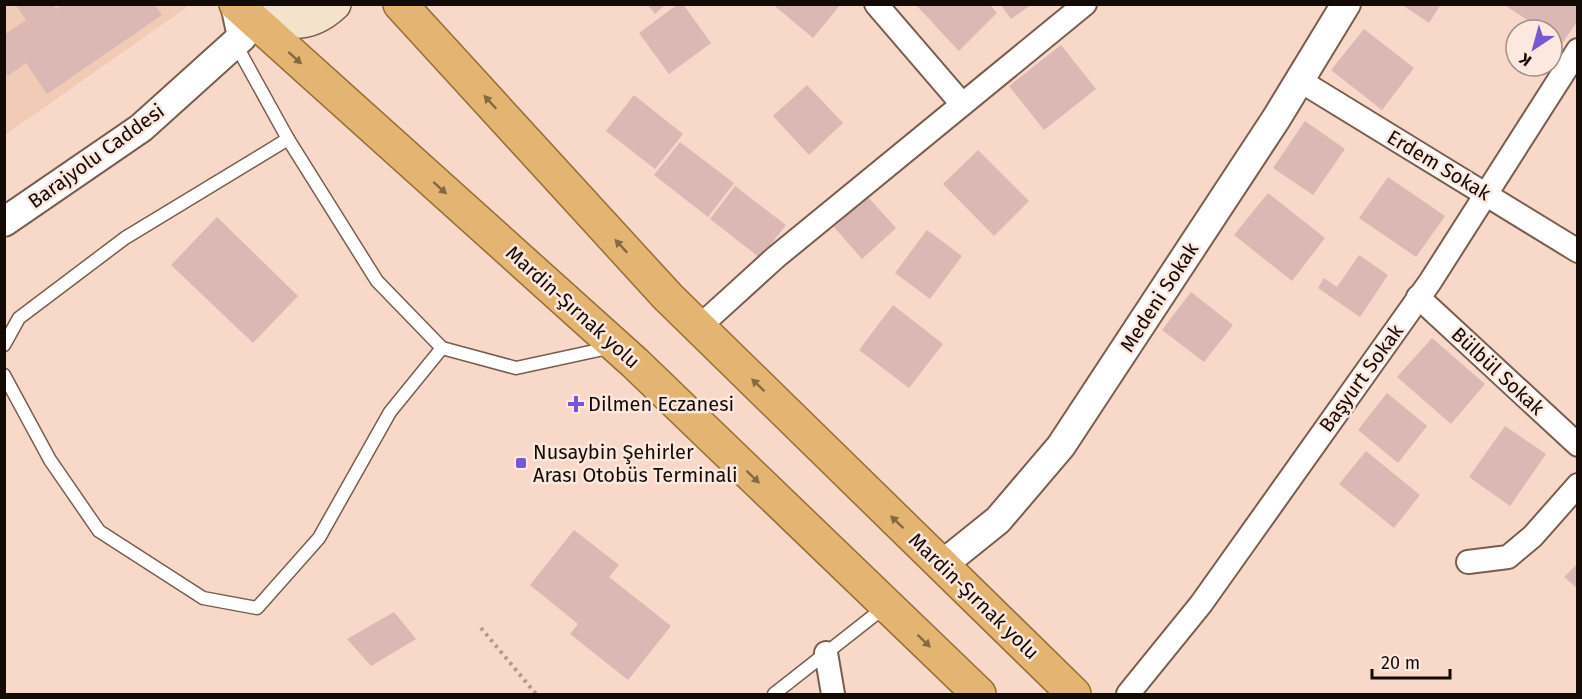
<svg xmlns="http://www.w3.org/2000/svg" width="1582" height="699" font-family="'Fira Sans',sans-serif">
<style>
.built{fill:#f2cbb7}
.building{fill:#dcb8b4}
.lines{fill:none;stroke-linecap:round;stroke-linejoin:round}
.service-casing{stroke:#795e4f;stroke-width:15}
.minor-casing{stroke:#795e4f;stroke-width:26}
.tertiary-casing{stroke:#795e4f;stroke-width:32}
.secondary-casing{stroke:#795e4f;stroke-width:36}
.trunk-casing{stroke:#966c34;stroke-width:36}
.path{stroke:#b1988b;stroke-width:4;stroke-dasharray:3 4.5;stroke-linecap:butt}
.service{stroke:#fff;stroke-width:12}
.minor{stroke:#fff;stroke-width:22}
.tertiary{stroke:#fff;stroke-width:28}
.secondary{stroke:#f4e3ca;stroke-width:33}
.trunk{stroke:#e3b472;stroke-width:33}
.oneway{fill:#866841}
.poi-dot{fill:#7758d2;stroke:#fce8de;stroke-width:2}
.labels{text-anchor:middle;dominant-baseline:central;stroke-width:5;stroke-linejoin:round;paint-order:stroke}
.street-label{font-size:20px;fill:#140a05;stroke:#fce8de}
.poi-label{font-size:20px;fill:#140a05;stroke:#fce8de;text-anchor:start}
</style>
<rect width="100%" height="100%" fill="#f8d8c8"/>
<path class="built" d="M185 4 187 7 5 135V5Z"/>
<g class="building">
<path d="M15 4H53L56 9 63 4H154L162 15 47 94 26 63 8 76 4 71V35L26 20Z"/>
<path d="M647 4H666L655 14Z"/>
<path d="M678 4H683L711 43 669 74 639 33Z"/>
<path d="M778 4H841L813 38 776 7Z"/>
<path d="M915 4H989L997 13 959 51Z"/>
<path d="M1000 4H1032L1011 19Z"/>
<path d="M1401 4H1441L1429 23Z"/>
<path d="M1507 4H1578V20L1562 44 1552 37V30H1542L1506 6Z"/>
<path d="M1364 29 1414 68 1382 110 1331 70Z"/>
<path d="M1061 45 1096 89 1044 130 1009 86Z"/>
<path d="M807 85 843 123 809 155 773 116Z"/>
<path d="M634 95 683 134 655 169 606 131Z"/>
<path d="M1305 121 1345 149 1313 195 1273 168Z"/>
<path d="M680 142 734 183 708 217 654 175Z"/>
<path d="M978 150 1029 201 994 236 943 184Z"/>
<path d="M1388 177 1445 216 1416 257 1359 218Z"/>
<path d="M735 186 786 225 760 258 710 219Z"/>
<path d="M1268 193 1325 238 1292 281 1234 235Z"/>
<path d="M868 197 896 228 862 259 834 227Z"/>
<path d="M217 217 298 296 253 343 171 265Z"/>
<path d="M927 230 962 256 930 299 895 273Z"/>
<path d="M1359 255 1388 275 1360 317 1318 288 1324 278 1337 287Z"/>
<path d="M1191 292 1233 325 1204 362 1162 330Z"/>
<path d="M893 305 943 344 909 388 859 350Z"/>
<path d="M1432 338 1485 384 1451 424 1397 377Z"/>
<path d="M1387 393 1427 426 1398 463 1358 430Z"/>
<path d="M1505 426 1546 454 1510 506 1469 477Z"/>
<path d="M1366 451 1420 495 1394 528 1339 484Z"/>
<path d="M574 530 619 565 609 577 671 626 628 680 570 634 578 624 530 585Z"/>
<path d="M1578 563V589L1564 577Z"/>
<path d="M394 612 416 639 371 666 347 639Z"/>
</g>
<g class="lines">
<g class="service-casing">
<g id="service">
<path d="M235 43 288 139 377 281 442 348 516 368 613 347"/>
<path d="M4 345 19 318 125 238 288 139"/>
<path d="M4 375 50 460 99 531 203 598 257 608 319 538 390 412 442 348"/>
<path d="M774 694 886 606"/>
</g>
</g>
<g class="minor-casing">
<g id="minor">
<path d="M876 4 962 104"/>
<path d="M1299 80 1578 251"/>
<path d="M1418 297 1578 445"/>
<path d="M699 327 776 257 1085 4"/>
<path d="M1468 562 1508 557 1533 536 1578 485"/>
<path d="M826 653 833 694"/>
<path d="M1128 694 1201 604 1430 282 1578 50"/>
</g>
</g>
<g class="tertiary-casing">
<g id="tertiary">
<path d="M4 222 141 128 242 37 235 4"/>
<path d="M942 565 998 520 1061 446 1276 119 1346 4"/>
</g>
</g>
<g class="secondary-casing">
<path id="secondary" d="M238 4C275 18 301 35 334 4"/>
</g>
<g class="trunk-casing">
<g id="trunk">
<path d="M236 4 635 363 979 694"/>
<path d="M400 4 668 297 1074 694"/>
</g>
</g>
<path class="path" d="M481 628 536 694"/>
<use href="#service" class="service"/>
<use href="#minor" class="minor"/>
<use href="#tertiary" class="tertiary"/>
<use href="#secondary" class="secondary"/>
<use href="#trunk" class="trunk"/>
</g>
<defs><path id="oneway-solid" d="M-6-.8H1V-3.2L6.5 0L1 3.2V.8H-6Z" transform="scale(1.5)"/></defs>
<g class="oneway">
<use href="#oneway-solid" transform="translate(295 58) rotate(42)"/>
<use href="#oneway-solid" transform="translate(490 102) rotate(-133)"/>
<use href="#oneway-solid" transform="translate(440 188) rotate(42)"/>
<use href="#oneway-solid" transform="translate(621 246) rotate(-133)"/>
<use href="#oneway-solid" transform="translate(758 385) rotate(-136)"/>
<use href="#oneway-solid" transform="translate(753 477) rotate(44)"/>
<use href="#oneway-solid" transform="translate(897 522) rotate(-136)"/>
<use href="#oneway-solid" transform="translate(924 641) rotate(44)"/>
</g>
<g class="poi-dot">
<path d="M573 395h6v6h6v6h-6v6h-6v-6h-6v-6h6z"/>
<rect x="515" y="457" width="12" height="12" rx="3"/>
</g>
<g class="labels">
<g class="street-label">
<text transform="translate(96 156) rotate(-36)">Barajyolu Caddesi</text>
<text transform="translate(1439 165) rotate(31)">Erdem Sokak</text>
<text transform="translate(1159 297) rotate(-57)">Medeni Sokak</text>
<text transform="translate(573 307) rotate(42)">Mardin-Şırnak yolu</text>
<text transform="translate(1498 371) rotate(43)">Bülbül Sokak</text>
<text transform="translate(1361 378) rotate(-54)">Başyurt Sokak</text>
<text transform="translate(974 596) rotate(44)">Mardin-Şırnak yolu</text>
</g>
<g class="poi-label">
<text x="588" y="404">Dilmen Eczanesi</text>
<text x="533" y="452">Nusaybin Şehirler<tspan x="533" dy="23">Arası Otobüs Terminali</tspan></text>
</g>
</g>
<rect width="1582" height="699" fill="none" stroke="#140a05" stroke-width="12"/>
<g transform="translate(1534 48) rotate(216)"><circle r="28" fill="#fce8de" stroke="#9f8f87" stroke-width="1.5"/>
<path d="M0-4.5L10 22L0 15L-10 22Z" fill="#7758d2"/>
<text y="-9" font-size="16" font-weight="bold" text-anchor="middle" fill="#140a05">K</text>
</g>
<path d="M1372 669v9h78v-9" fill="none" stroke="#140a05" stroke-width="3"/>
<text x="1381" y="669" font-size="18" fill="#140a05" stroke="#fce8de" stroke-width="4.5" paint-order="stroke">20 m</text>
</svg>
